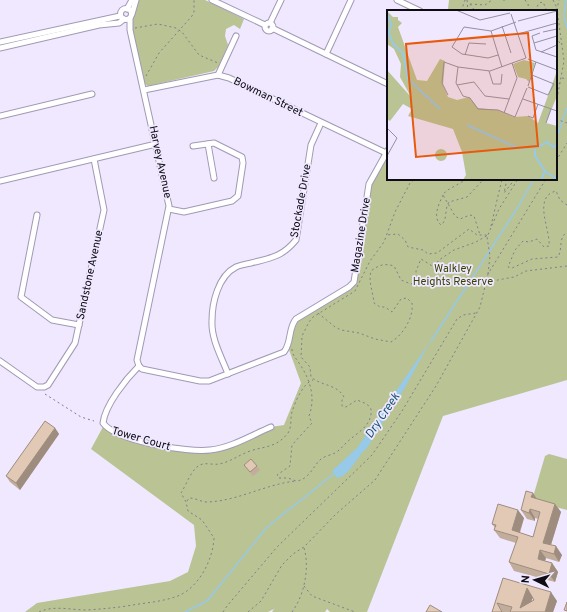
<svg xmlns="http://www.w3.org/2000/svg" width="567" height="612" font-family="Overpass,sans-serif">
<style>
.green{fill:#b9c393}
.water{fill:#97c9e8}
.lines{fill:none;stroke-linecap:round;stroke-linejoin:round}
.stream{stroke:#97c9e8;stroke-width:1.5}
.minor-casing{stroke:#a299b4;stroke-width:7}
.path{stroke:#827d8d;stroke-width:1;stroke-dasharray:2 3;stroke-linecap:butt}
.minor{stroke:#fff;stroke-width:5}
.wall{fill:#c2ad9c;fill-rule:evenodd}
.shaded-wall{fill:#9e8d7f}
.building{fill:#e2c9b5;stroke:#9e8d7f;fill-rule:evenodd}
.labels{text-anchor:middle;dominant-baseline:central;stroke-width:3.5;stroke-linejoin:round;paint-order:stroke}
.street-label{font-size:11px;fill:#0e0b14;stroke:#efe8ff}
.park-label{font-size:11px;fill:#384003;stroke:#efe8ff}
.water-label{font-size:12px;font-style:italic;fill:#155271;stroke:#efe8ff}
.inset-river{fill:none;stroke:#97c9e8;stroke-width:2}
.inset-road{fill:none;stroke:#9590a1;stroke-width:1}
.view{fill:#e8590c;fill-opacity:0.15;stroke:#e8590c;stroke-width:2}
.inset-edge{fill:none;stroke:#0e0b14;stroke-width:2}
</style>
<rect width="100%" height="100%" fill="#efe8ff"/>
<g class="green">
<path d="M139 0H205L244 19 240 29 234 25 226 29 225 36 228 45 219 66 214 71 148 86 143 83 131 30 132 18Z"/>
<path d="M449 0H567V380L443 416 367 612H330L327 609 325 612H272L274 609 268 612H25L37 603 170 581 188 572 196 546 194 525 91 449 104 425 130 437 171 448H222L271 427 284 425 301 383 288 347 294 321 352 284 369 184 388 150V179H556V11H436L448 9Z"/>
<path d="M549 454 567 459V510L548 505 533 497 545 456Z"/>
</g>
<path class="water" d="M431 340 404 389 367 448C356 457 351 475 337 478L332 471 357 448Z"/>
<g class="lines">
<g class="stream">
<path d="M566 0 564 16 567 28"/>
<path d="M556 139 567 108"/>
<path d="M431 341 518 207 534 179"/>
<path d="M185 612 207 601 267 527 335 473"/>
</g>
<g class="minor-casing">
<g id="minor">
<path d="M212 0 265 25"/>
<path d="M397 0 420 11"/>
<circle cx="126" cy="14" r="5.5"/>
<path d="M127 9 132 0"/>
<path d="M132 14 136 0"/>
<path d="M130 18V30L169 206 137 360 139 366"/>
<path d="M270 23 281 0"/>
<circle cx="269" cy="27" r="4"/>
<path d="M272 28 388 84"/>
<path d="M0 42 120 16"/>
<path d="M0 48 99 25 119 23 124 19"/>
<path d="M326 54 351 0"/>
<path d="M218 75 236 36"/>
<path d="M144 90 218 75 229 78 386 153"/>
<path d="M0 116 92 94"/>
<path d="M208 144 214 178"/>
<path d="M0 181 156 144"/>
<path d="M169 209 184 212 232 201 238 196 243 163 242 157 214 143 193 146"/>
<path d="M37 215 21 297 52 320 79 325"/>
<path d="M0 361 37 387H44L48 385 75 343 104 210 94 159"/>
<path d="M139 366 142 369 200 381H209L284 352C292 342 288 328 296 319L349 287 354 282 369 184 388 150"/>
<path d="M139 366C126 379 105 405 103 423 116 441 188 453 210 450 231 448 252 435 271 427"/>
<path d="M228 374C222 358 211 339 212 321 212 303 218 276 236 267 240 265 246 264 251 263 271 258 282 257 296 240L311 145 321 123"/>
</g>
</g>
<g class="path">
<path d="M467 0 468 11"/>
<path d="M503 0H506"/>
<path d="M525 0 528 4 529 11"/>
<path d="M553 0 557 8"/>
<path d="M470 4 485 5 492 0"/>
<path d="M470 4 475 11"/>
<path d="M461 11 465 0"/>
<path d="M535 11 539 3 543 2 547 11"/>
<path d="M135 28 158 24 176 28 182 32 199 55 218 63"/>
<path d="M556 37 561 45"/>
<path d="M146 76 159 53 192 16 194 12V0"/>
<path d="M562 78 567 79"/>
<path d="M556 88 561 81"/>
<path d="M556 104 564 61 557 9 559 0"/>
<path d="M556 119 567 123"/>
<path d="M556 161 567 143"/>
<path d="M467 179 446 191 443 195 455 216 460 219 470 215 474 216 480 235"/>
<path d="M507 179 504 193 515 179"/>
<path d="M443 195C439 204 432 217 441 225 448 220 444 209 449 202L467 197 484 179"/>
<path d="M567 205 560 200 556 191C532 197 551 231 549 246L544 247 537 239 529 242 523 241 515 250 508 267 512 268 532 259 558 257C563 248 558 238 567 232"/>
<path d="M491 226 502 179"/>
<path d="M488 274 490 256 487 237 499 209 518 179"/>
<path d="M487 282 514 277 526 271 567 266"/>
<path d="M318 313 335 327 341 330 359 333 375 339 391 342C403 335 414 317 412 303L407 298 401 299 392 312 385 307H380L374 303C373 292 368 281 371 271 379 265 384 263 394 266L401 280 411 284 416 282V271L421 259 434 267 439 260 454 250 476 242 488 235H477L469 229 437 253 428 254 423 250 408 247 405 240 398 234 386 235"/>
<path d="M292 349C292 355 296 358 299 363 310 379 316 397 309 416L312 423 292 445 290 466 277 475 279 478H288L296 481C309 480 313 466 321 459 325 456 331 455 335 453 340 450 343 446 347 442 357 433 373 425 371 409L367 404 357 400 346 407 342 406V400L344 397C337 384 321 386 311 377L310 367 301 357 302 336 309 322 313 317 355 291 370 261 384 242 395 212 410 183 415 179"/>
<path d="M45 394 81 417 94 421"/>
<path d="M187 501 189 498C196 498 201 502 207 502 238 501 266 484 296 481"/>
<path d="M304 586 312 596 355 612"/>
<path d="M39 612C54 605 71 610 87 610 101 609 113 608 127 606 143 603 160 602 175 597 198 590 213 560 214 538L202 520 188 511 186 502 181 493C187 484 192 466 203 464 208 463 214 465 219 464 230 462 239 455 250 451 265 446 276 448 288 433 292 427 290 419 292 412 295 402 303 383 313 380"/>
<path d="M223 612 227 606 277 547 372 455 402 411 457 319 463 315 476 313"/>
<path d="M248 612 261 601 282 565 293 554 304 547 336 514 375 480 436 386 480 307 488 274 546 179"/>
<path d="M292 612C304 596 310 568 304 548"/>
</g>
<use href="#minor" class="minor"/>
</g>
<g class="wall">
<path d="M55 428 59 434 20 490 10 482 6 476Z"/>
<path d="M244 465 257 466 260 470 253 476Z"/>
<path d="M533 493 537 499 555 504 561 512 551 545 562 555 559 562 546 558 545 561 552 563 558 572 555 582 514 571 509 562 516 543 500 538 494 530 495 528 492 524 524 518 520 533 533 537 539 519 535 518V521L527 519 521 510Z"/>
<path d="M503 578 557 601 553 612H492ZM533 598 534 600 531 602Z"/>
</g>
<g class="shaded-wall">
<path d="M55 428 59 434 20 490 16 483Z"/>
<path d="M533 493 538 501 531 497Z"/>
<path d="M555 504 561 512 549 551 543 543Z"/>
<path d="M530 509 535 518V521L529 513Z"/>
<path d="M518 510 524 518 518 537 512 530Z"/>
<path d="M556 546 562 555 559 562 554 554Z"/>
<path d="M540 550 546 558 543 567 538 559Z"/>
<path d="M552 563 558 572 555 582 549 574Z"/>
<path d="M527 588 533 596 528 612 520 608Z"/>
<path d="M551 592 557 601 553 612H545Z"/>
</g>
<g class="building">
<path d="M45 421 55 428 16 483 6 476Z"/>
<path d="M251 459 257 466 250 472 244 465Z"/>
<path d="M526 491 533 493 531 497 555 504 543 543 556 546 554 554 540 550 538 559 552 563 549 574 509 562 518 537 494 530 496 525 492 524 498 504 518 510 512 530 533 537 540 512 530 509 529 513 521 510Z"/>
<path d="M503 578 551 592 545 612H510L512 607 497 603 502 612H492ZM527 588 534 600 520 608Z"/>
<path d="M567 602V611L564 610Z"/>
<path d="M430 605 442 612H426Z"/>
</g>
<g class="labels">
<g class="street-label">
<text transform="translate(268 97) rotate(26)">Bowman Street</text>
<text transform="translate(160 162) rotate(78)">Harvey Avenue</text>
<text transform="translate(301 201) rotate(-80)">Stockade Drive</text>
<text transform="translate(361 235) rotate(-81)">Magazine Drive</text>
<text transform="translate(90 275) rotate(-78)">Sandstone Avenue</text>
<text transform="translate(141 439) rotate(16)">Tower Court</text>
</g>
<g class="park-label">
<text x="453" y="269">Walkley<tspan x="453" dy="13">Heights Reserve</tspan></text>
</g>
<g class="water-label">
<text transform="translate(383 416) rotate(-56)">Dry Creek</text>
</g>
</g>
<g transform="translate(387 10)">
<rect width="170" height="170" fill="#efe8ff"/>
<path d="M0 1 6 7H11V10L15 13 11 17 30 70 40 71 53 49 58 51 56 75 61 87 70 90 82 87 91 98 111 100 127 107 141 106 151 113 170 61V86L159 113 170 116V170H76L79 165 75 142 66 119 21 106 25 99 16 94 3 111 0 109V60L24 87 13 67 14 54 7 39 0 34ZM137 50 148 53 142 72 139 69 131 67 126 54ZM48 145a6 6 0 1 1 12 0a6 6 0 1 1-12 0Z" fill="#b9c393"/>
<path class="inset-river" d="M0 4 4 14 2 23 6 34 16 43 21 69 53 99M80 115 131 138 153 136 160 132 166 137 170 135M148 139V146L158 161 154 170M159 162 170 169"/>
<path class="inset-road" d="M69 0 93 10 123 3M124 4 139 48M131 11 170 1M115 16 124 43M104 21 115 57M156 22 170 19M153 23 145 26 149 40 170 47M131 24 170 13M147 33 170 26M154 42 170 35M78 45 82 33 99 34M111 45 101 48 75 44 65 37 77 17 104 21 129 12M141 49 170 60M71 57 69 73 76 86 83 88 91 99 111 100 128 107 140 78M71 57 103 61 139 48M102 61 106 74H114L115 64M70 75 87 72 98 86 122 89M141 76 149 52M141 77 161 85 167 74 145 65M61 85 55 73 57 52 71 57M136 89 170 101M117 103 130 68 125 53M141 106 146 108 151 94M159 113 164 99M0 118 10 128 0 146"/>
<path class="view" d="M141 23 151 136 29 147 19 34Z"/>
<rect width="170" height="170" class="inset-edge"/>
</g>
<g transform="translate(535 580) rotate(275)" stroke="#efe8ff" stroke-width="3" paint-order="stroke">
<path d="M0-3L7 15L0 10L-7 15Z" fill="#0e0b14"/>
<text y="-6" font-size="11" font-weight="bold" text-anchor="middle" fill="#0e0b14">N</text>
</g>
</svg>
